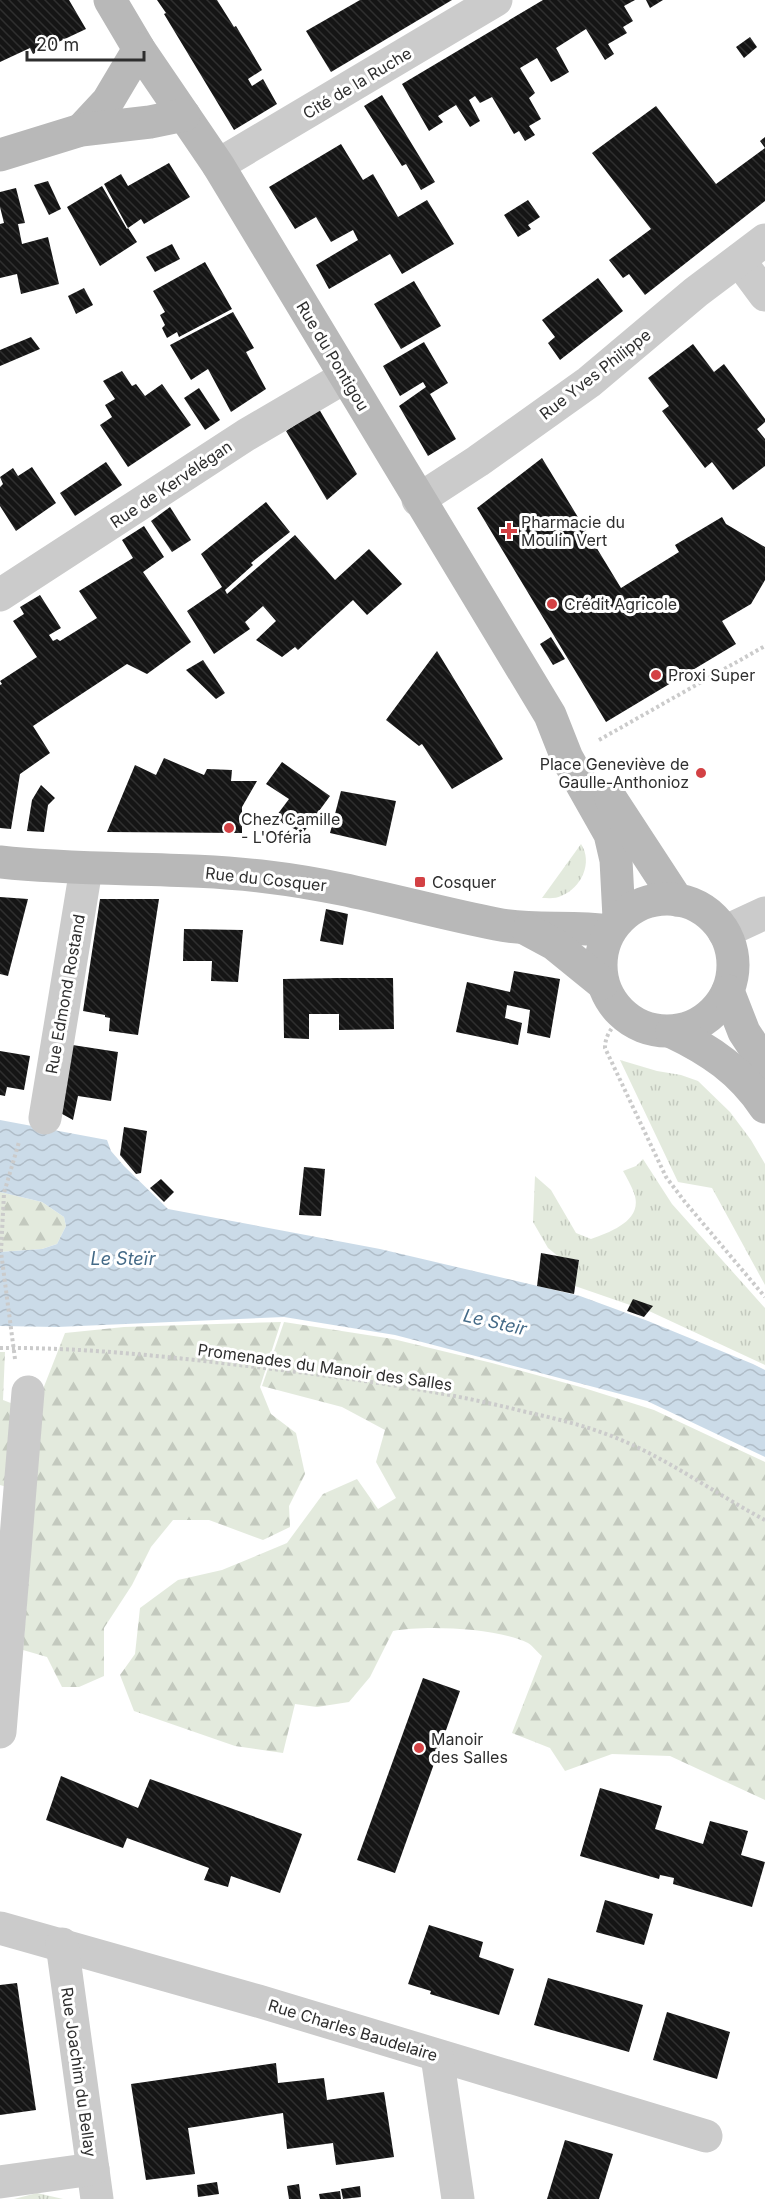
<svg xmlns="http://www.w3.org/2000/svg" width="765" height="2199" font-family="Inter,sans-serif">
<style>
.grass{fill:url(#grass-tufts)}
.forest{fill:url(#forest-firs)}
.water{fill:url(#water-waves)}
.building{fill:url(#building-back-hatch)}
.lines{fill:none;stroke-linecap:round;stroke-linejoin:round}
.path{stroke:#cbcbcb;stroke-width:4;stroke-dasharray:3 3;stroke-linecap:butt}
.street{stroke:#cbcbcb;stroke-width:33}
.secondary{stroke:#b8b8b8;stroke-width:33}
.poi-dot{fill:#d34144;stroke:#fff;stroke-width:2}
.labels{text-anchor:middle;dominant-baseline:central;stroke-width:6;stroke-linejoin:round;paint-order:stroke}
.street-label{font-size:16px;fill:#2e2e2e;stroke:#fff}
.poi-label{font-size:16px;fill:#2e2e2e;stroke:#fff;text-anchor:start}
.water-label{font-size:18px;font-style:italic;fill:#446a87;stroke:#fff}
</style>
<defs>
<pattern id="grass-tufts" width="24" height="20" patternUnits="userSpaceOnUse" patternTransform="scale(1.5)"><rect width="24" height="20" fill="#e3eadd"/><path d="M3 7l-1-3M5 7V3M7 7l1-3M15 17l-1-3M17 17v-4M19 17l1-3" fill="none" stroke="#c3c9be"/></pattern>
<pattern id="forest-firs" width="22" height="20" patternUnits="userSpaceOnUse" patternTransform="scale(1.5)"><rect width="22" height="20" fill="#e3eadd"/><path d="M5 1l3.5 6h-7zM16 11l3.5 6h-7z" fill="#c3c9be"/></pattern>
<pattern id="water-waves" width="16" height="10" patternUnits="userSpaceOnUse" patternTransform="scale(1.5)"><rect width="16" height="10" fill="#cbdbe8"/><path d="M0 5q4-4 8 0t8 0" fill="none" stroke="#afbcc7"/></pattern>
<pattern id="building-back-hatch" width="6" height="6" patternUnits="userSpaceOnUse" patternTransform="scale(1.5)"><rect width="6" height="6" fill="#151515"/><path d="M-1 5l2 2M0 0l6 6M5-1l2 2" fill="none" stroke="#2f2f2f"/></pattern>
</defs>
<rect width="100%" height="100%" fill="#fff"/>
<g class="grass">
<path d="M581 844C593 862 582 888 561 896 556 899 548 898 542 898Z"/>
<path d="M620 1060 657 1071 681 1075 698 1081 730 1112 751 1140 765 1164V1285L712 1188 678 1182Z"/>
<path d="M643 1159 672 1204 765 1308V1365L649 1311 652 1306 630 1305 575 1286 579 1260 559 1257 548 1248 533 1222 535 1176 551 1190 576 1233 591 1239C611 1232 644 1220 634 1193 631 1185 627 1178 623 1171L636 1166Z"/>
<path d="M37 2193 63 2199H14Z"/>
</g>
<g class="forest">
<path d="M0 1192 42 1202 64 1217 66 1226 57 1244 42 1249 0 1252Z"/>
<path d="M281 1322 260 1387 271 1414 296 1433 305 1474 289 1506 290 1527 263 1540 209 1520H173L151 1547 132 1585 104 1628V1676L79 1687H62L47 1657 23 1650 34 1510 32 1494 0 1485V1352H5L3 1400 34 1412 65 1333 124 1327Z"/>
<path d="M284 1322 393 1339 492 1363 584 1388 654 1410 765 1462V1800L670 1756 612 1754 565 1771 550 1748 512 1733 542 1656C537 1652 533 1646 528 1643 498 1628 426 1625 393 1631L370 1677 349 1702 317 1707 295 1704 283 1753 235 1746 134 1711 120 1675 135 1654 140 1608 178 1580 222 1570 287 1543 323 1494 357 1479 378 1509 396 1498 376 1462 385 1430 342 1407 262 1386Z"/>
</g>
<path class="water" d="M0 1120 107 1140 111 1151 124 1166 168 1209 380 1249 580 1296 648 1321 753 1364 765 1370V1457L647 1401 395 1335 284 1317 57 1327 0 1326V1252L42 1249 57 1244 66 1226 64 1217 42 1202 0 1192Z"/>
<g class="building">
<path d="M0 0H69L86 29 33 54 30 48 0 62Z"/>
<path d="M157 0H217L234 27 236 26 262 70 248 79 252 86 263 79 277 104 234 130 164 14 166 13Z"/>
<path d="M360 0H452L331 72 306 31Z"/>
<path d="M543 0H635L624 6 633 21 623 27 627 33 608 44 614 54 605 60 586 29 556 48 569 72 559 78 551 82 537 58 520 68 535 93 529 98 541 119 529 126 535 135 525 141 519 131 514 134 492 97 480 103 475 96 469 100 480 121 470 127 456 105 438 116 443 122 429 131 402 84Z"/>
<path d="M646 0H663L650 8Z"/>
<path d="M750 37 757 47 744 58 736 47Z"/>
<path d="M382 95 435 182 421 190 406 164 402 166 364 106Z"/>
<path d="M656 106 716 184 765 148 760 141 765 137V201L645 295 629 274 623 278 609 260 651 229 592 153Z"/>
<path d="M341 144 363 180 373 174 398 217 427 200 454 244 402 274 390 254 329 289 316 265 358 240 353 230 331 242 316 217 295 229 269 187Z"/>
<path d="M169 163 190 197 144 224 141 219 128 228 137 242 100 266 67 207 102 186 127 229 128 228 104 184 121 174 128 186Z"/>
<path d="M48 181 61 209 49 215 34 185Z"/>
<path d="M16 188 25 223 18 224 22 244 48 237 59 284 21 294 17 274 0 278V224L4 223 0 207V192Z"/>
<path d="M528 200 540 217 528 225 531 229 518 237 504 215Z"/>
<path d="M172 244 180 259 155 272 146 257Z"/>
<path d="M205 262 232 309 179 337 177 332 167 338 162 328 165 325 160 315 165 312 153 291Z"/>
<path d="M598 278 623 311 560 360 548 343 555 337 542 320Z"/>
<path d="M414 281 441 326 401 349 374 304Z"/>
<path d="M84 288 93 305 76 314 68 296Z"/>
<path d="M233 312 254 348 246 352 266 389 231 412 208 369 191 380 170 345Z"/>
<path d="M31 337 40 349 0 366V350Z"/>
<path d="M424 342 448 383 430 394 456 439 428 456 399 406 426 387 423 382 400 396 383 366Z"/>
<path d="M693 344 714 372 724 364 765 419V422L757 429 765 439V466L733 490 712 462 705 468 662 411 669 406 648 378Z"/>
<path d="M122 371 132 386 136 384 145 396 162 384 191 425 128 467 100 425 112 417 105 405 115 399 103 381Z"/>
<path d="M199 388 220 420 205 430 184 398Z"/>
<path d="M319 409 357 474 327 500 286 431Z"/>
<path d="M542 458 621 588 679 552 675 545 722 517 726 524 765 547V580L751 604 722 621 736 644 606 722 477 508Z"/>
<path d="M106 462 122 485 75 516 60 493Z"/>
<path d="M32 467 56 503 16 531 0 506V487L3 484 0 477 13 468 18 476Z"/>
<path d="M266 502 290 532 251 563 253 565 225 590 227 594 295 535 335 580 369 549 402 584 367 615 353 600 298 650 295 647 282 657 256 640 276 621 263 606 245 622 250 629 214 654 187 611 222 587 201 554Z"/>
<path d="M170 507 191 540 172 552 151 521Z"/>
<path d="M144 526 164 557 143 572 191 642 147 674 127 664 33 726 50 753 20 774 11 829 0 828V685L2 684 0 681 37 657 13 621 24 614 20 607 40 595 61 628 49 635 53 641 57 639 60 641 97 618 79 591 133 558 122 540Z"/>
<path d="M551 637 565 659 553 665 540 644Z"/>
<path d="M437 651 503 759 452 789 422 744 419 746 386 720Z"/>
<path d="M203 660 225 693 216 699 186 670Z"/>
<path d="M164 758 204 775 207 769 232 770 231 781H257L242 807V833L107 832 135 765 156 775Z"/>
<path d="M282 762 330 796 303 833 274 819 289 799 266 784Z"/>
<path d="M41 785 55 798 48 805 44 832 27 831 32 800Z"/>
<path d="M341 791 396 801 386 846 330 833Z"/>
<path d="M0 897 28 899 8 976 0 974Z"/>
<path d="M100 899H159L138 1035 109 1031 110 1018 105 1017V1015L83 1011Z"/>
<path d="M326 909 348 914 343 945 320 941Z"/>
<path d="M184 929 243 930 238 982 211 981 212 961H183Z"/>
<path d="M514 971 560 979 550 1038 527 1033 530 1010 507 1005 505 1018 522 1023 518 1045 456 1032 467 982 510 992Z"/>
<path d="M338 978H393L394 1029 339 1030V1014H309V1039L284 1038 283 979Z"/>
<path d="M66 1044 118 1052 111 1101 78 1096 73 1120 55 1110Z"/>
<path d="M0 1051 30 1056 24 1090 7 1087 5 1096 0 1095Z"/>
<path d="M124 1127 147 1131 141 1173 136 1174 120 1155Z"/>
<path d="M304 1167 325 1169 321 1216 299 1215Z"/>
<path d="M161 1179 174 1192 164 1202 150 1188Z"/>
<path d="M541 1253 579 1260 574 1294 537 1286Z"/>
<path d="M633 1299 653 1306 644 1317 627 1311Z"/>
<path d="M423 1678 460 1691 395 1873 357 1860Z"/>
<path d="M61 1776 138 1808 150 1779 302 1834 280 1893 231 1876 228 1887 204 1880 209 1868 127 1838 123 1848 46 1820Z"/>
<path d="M600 1788 662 1806 655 1829 703 1844 710 1821 748 1831 741 1855 765 1862 752 1907 673 1884 674 1878 665 1876 660 1875 659 1879 580 1856Z"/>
<path d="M605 1900 653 1914 644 1945 596 1932Z"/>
<path d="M429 1925 483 1942 479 1957 514 1969 499 2015 430 1994 431 1991 408 1984Z"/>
<path d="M548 1978 643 2005 629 2052 534 2025Z"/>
<path d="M17 1983 36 2110 0 2115V1985Z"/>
<path d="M667 2012 730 2032 717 2079 653 2060Z"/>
<path d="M276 2063 278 2083 324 2078 327 2100 384 2092 394 2157 336 2165 333 2143 287 2149 283 2113 188 2128 195 2174 146 2180 131 2084Z"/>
<path d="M565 2140 613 2154 599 2199H547Z"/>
<path d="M217 2182 219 2194 198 2197 197 2185Z"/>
<path d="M299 2184 301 2199H289L287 2186Z"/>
<path d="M360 2186 361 2197 343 2199 341 2189Z"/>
<path d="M340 2191 341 2199H320L319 2194Z"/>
</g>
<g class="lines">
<g class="path">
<path d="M599 740 765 646"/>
<path d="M623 1015C614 1025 605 1034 605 1048L666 1177 685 1202 765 1297"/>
<path d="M0 1348C92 1347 189 1359 281 1370 362 1380 443 1391 522 1411 553 1418 584 1425 614 1437 667 1458 714 1493 765 1520"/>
<path d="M15 1359 1 1252 4 1193 19 1142"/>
</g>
<g class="street">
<path d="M218 165 496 0"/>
<path d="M739 260 765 295"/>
<path d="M418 500 478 461 589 382 696 292 765 240"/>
<path d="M0 595 246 435 345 377"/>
<path d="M724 932 765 913"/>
<path d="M45 1118 86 869"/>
<path d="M0 1732 28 1392"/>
<path d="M0 1928 258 2001 706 2136"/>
<path d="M62 1944 97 2199"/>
<path d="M437 2056 458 2199"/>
<path d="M0 2182 93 2169"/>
</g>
<g class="secondary">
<path d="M110 0 139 49 218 165 550 715 567 758 610 834 616 860 619 918"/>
<path d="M81 130 108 101 139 49"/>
<path d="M0 155 81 130 150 122 184 115"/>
<path d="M611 799 677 900"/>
<path d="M0 862C89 872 179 866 268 877 346 886 420 909 496 924 533 932 571 925 609 931"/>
<circle cx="667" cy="965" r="66"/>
<path d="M528 930 554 944 602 983"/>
<path d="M728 991 744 1032 765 1064"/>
<path d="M672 1032C710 1050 741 1071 765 1107"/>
</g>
</g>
<g class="poi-dot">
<path d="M506 522h6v6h6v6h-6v6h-6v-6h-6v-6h6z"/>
<circle cx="552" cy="604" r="6"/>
<circle cx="656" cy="675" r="6"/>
<circle cx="701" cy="773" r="6"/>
<circle cx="229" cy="828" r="6"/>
<rect x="414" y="876" width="12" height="12" rx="3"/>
<circle cx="419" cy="1748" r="6"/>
</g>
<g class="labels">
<g class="street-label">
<text transform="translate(357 83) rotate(-31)">Cité de la Ruche</text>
<text transform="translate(333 356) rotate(59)">Rue du Pontigou</text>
<text transform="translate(595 374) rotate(-38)">Rue Yves Philippe</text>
<text transform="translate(171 484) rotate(-34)">Rue de Kervélégan</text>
<text transform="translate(266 879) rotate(6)">Rue du Cosquer</text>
<text transform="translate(65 994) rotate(-80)">Rue Edmond Rostand</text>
<text transform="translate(325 1367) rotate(8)">Promenades du Manoir des Salles</text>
<text transform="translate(353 2030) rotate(17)">Rue Charles Baudelaire</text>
<text transform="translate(79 2072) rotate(82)">Rue Joachim du Bellay</text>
</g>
<g class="poi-label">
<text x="521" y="522">Pharmacie du<tspan x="521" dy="18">Moulin Vert</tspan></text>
<text x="564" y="604">Crédit Agricole</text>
<text x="668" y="675">Proxi Super</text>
<text x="689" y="764" text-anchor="end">Place Geneviève de<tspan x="689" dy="18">Gaulle-Anthonioz</tspan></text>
<text x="241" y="819">Chez Camille<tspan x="241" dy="18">- L'Oféria</tspan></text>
<text x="432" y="882">Cosquer</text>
<text x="431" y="1739">Manoir<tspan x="431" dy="18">des Salles</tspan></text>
</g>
<g class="water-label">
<text x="123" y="1258">Le Steïr</text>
<text transform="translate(495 1322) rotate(13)">Le Steir</text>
</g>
</g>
<path d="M27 51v9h117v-9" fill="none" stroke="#2e2e2e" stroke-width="3"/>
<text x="36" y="51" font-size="18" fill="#2e2e2e" stroke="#ffffff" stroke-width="4.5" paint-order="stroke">20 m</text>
</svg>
